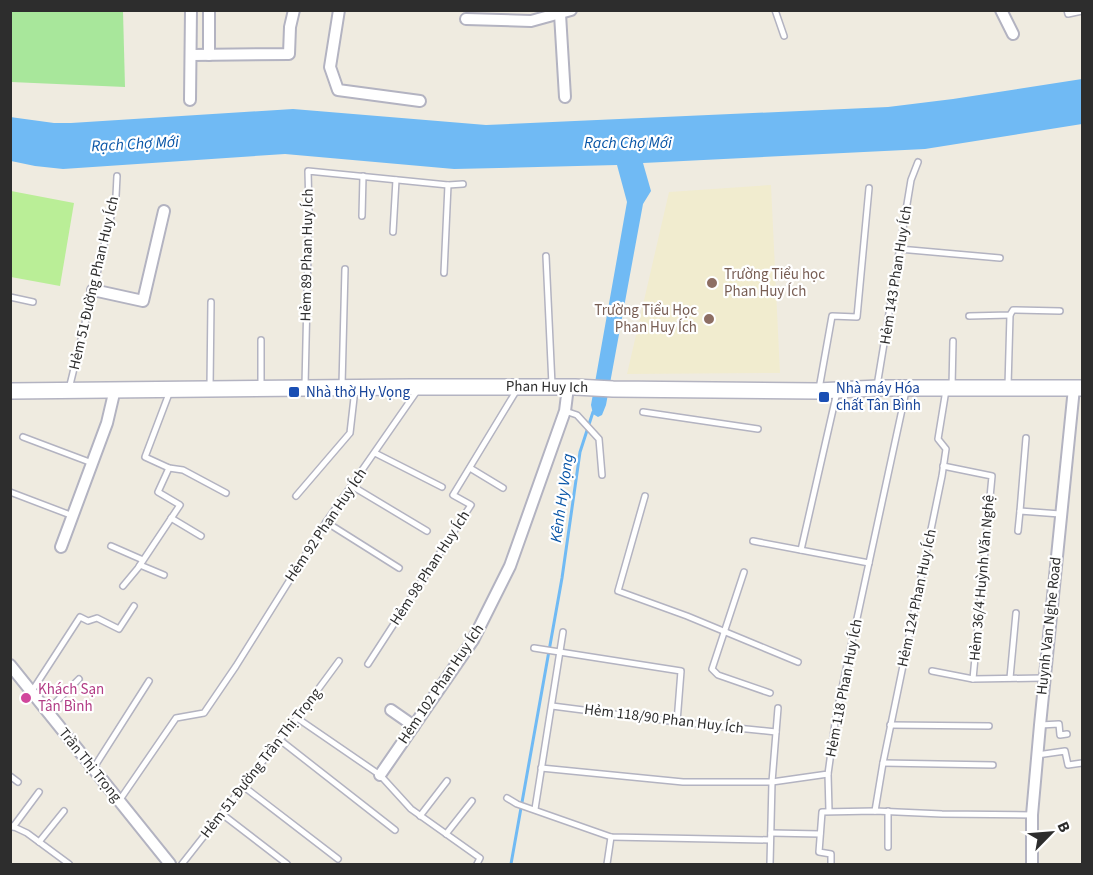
<svg xmlns="http://www.w3.org/2000/svg" width="1093" height="875" font-family="'Source Sans 3',sans-serif">
<style>
.education{fill:#f1eccf}
.green{fill:#a8e79b}
.pitch{fill:#baee97}
.water{fill:#70baf4}
.lines{fill:none;stroke-linecap:round;stroke-linejoin:round}
.stream{stroke:#70baf4;stroke-width:3}
.lane-casing{stroke:#b3b3c1;stroke-width:8}
.street-casing{stroke:#b3b3c1;stroke-width:14}
.secondary-casing{stroke:#b3b3c1;stroke-width:18}
.lane{stroke:#fff;stroke-width:5}
.street{stroke:#fff;stroke-width:10}
.secondary{stroke:#fff;stroke-width:15}
.education-dot{fill:#8d6e63;stroke:#fff;stroke-width:2}
.transit-dot{fill:#1a4fb4;stroke:#fff;stroke-width:2}
.hotel-dot{fill:#d1479c;stroke:#fff;stroke-width:2}
.labels{text-anchor:middle;dominant-baseline:central;stroke-width:4.5;stroke-linejoin:round;paint-order:stroke}
.street-label{font-size:15px;fill:#2d2d2d;stroke:#fff}
.education-label{font-size:15px;fill:#785e54;stroke:#fff;text-anchor:start}
.transit-label{font-size:15px;fill:#164399;stroke:#fff;text-anchor:start}
.hotel-label{font-size:15px;fill:#b23c85;stroke:#fff;text-anchor:start}
.water-label{font-size:16px;font-style:italic;fill:#0855a7;stroke:#fff}
</style>
<rect width="100%" height="100%" fill="#efebe0"/>
<path class="education" d="M771 185 780 373 627 374 669 192Z"/>
<path class="green" d="M11 10 123 11 125 87 11 82Z"/>
<path class="pitch" d="M11 191 74 203 60 286 11 277Z"/>
<path class="water" d="M1082 79V124L925 149 643 163 651 191 643 204 606 405 602 415 598 417 593 414 591 405 627 202 617 165 454 169 285 154 63 169 35 166 11 161 10 117 54 123H71L293 109 486 125 888 107 953 99Z"/>
<g class="lines">
<path class="stream" d="M511 864 562 578 580 452 593 412"/>
<g class="lane-casing">
<g id="lane">
<path d="M775 10 784 36"/>
<path d="M1067 10 1068 14 1082 11"/>
<path d="M362 216 363 176"/>
<path d="M393 232 396 180"/>
<path d="M899 249 1000 258"/>
<path d="M546 256 552 385"/>
<path d="M444 273 448 185"/>
<path d="M10 297 33 302"/>
<path d="M969 316 1010 315 1013 310 1060 311"/>
<path d="M261 340V386"/>
<path d="M342 385 345 269"/>
<path d="M305 386 309 209 308 171 448 185 463 184"/>
<path d="M877 386 911 180 918 162"/>
<path d="M1008 386 1010 315"/>
<path d="M210 387 211 302"/>
<path d="M952 387 953 341"/>
<path d="M69 389 116 196 117 176"/>
<path d="M819 389 832 316 857 317 869 188"/>
<path d="M170 391 145 457 169 468 183 470 226 493"/>
<path d="M565 411 577 415 599 439 602 475"/>
<path d="M643 412 758 429"/>
<path d="M23 437 92 463"/>
<path d="M375 453 442 487"/>
<path d="M943 466 992 476 973 679"/>
<path d="M470 468 503 488"/>
<path d="M352 486 427 531"/>
<path d="M10 492 73 516"/>
<path d="M296 496 350 433 355 389"/>
<path d="M645 496 618 591 687 616 798 662"/>
<path d="M1020 511 1026 438"/>
<path d="M171 518 201 536"/>
<path d="M326 522 399 568"/>
<path d="M1018 531 1020 511 1060 514"/>
<path d="M753 541 869 563"/>
<path d="M111 546 143 560"/>
<path d="M801 550 837 392"/>
<path d="M140 565 164 575"/>
<path d="M744 572 712 669 718 675 770 693"/>
<path d="M123 586 138 568 180 505 158 492 169 468"/>
<path d="M534 648 681 671 677 722"/>
<path d="M368 664 471 505 453 495 518 388"/>
<path d="M932 671 973 679 1044 678"/>
<path d="M1010 678 1016 613"/>
<path d="M32 691 80 617 88 621 97 618 119 629 134 606"/>
<path d="M552 706 677 722 776 732"/>
<path d="M47 711 79 679"/>
<path d="M297 718 380 775 411 809 480 858 477 864"/>
<path d="M890 725 989 726"/>
<path d="M1040 725 1059 724 1060 735 1067 734"/>
<path d="M280 740 395 830"/>
<path d="M1037 755 1065 751 1068 765 1082 763"/>
<path d="M883 763 993 765"/>
<path d="M541 768 683 782H772L828 774 836 716 906 391"/>
<path d="M93 769 149 681"/>
<path d="M828 774 829 811"/>
<path d="M10 776 18 782"/>
<path d="M243 786 338 859"/>
<path d="M507 798 517 804 611 837 770 840"/>
<path d="M119 801 176 718 204 713 236 666 326 522 417 391"/>
<path d="M535 809 563 632"/>
<path d="M875 811 883 763 942 476 946 449 938 439 946 390"/>
<path d="M888 811V847"/>
<path d="M222 814 287 864"/>
<path d="M420 816 447 781"/>
<path d="M10 825 27 833 69 864"/>
<path d="M13 827 39 792"/>
<path d="M771 833 820 834"/>
<path d="M446 834 472 801"/>
<path d="M39 842 64 811"/>
<path d="M182 864 297 718 339 661"/>
<path d="M607 864 611 837"/>
<path d="M770 864 772 782 778 708"/>
<path d="M831 864V854L819 852 822 812 875 811 942 814 1032 815"/>
</g>
</g>
<g class="street-casing">
<g id="street">
<path d="M209 10V55"/>
<path d="M339 10 330 67 338 90 420 101"/>
<path d="M1001 10 1013 34"/>
<path d="M560 14 565 97"/>
<path d="M466 19 531 21 571 10"/>
<path d="M192 55 289 54 290 27 294 10"/>
<path d="M190 100 191 10"/>
<path d="M93 290 143 301 164 211"/>
<path d="M61 547 107 423 115 389"/>
<path d="M10 665 170 864"/>
<path d="M391 710 414 726"/>
<path d="M380 775 473 640 510 566 565 411 568 387"/>
<path d="M1032 864V815L1040 725 1074 388"/>
</g>
</g>
<g class="secondary-casing">
<path id="secondary" d="M10 391 411 387H575L613 389 818 391 877 388H1082"/>
</g>
<use href="#lane" class="lane"/>
<use href="#street" class="street"/>
<use href="#secondary" class="secondary"/>
</g>
<g class="education-dot">
<circle cx="712" cy="283" r="6"/>
<circle cx="709" cy="319" r="6"/>
</g>
<g class="transit-dot">
<rect x="288" y="386" width="12" height="12" rx="3"/>
<rect x="818" y="391" width="12" height="12" rx="3"/>
</g>
<circle class="hotel-dot" cx="26" cy="698" r="6"/>
<g class="labels">
<g class="street-label">
<text transform="translate(307 255) rotate(-89)">Hẻm 89 Phan Huy Ích</text>
<text transform="translate(896 275) rotate(-81)">Hẻm 143 Phan Huy Ích</text>
<text transform="translate(94 283) rotate(-77)">Hẻm 51 Đường Phan Huy Ích</text>
<text transform="translate(547 387) rotate(1)">Phan Huy Ich</text>
<text transform="translate(326 525) rotate(-56)">Hẻm 92 Phan Huy Ích</text>
<text transform="translate(430 568) rotate(-57)">Hẻm 98 Phan Huy Ích</text>
<text transform="translate(982 578) rotate(-85)">Hẻm 36/4 Huỳnh Văn Nghệ</text>
<text transform="translate(917 598) rotate(-78)">Hẻm 124 Phan Huy Ích</text>
<text transform="translate(1049 626) rotate(-84)">Huynh Van Nghe Road</text>
<text transform="translate(441 684) rotate(-56)">Hẻm 102 Phan Huy Ích</text>
<text transform="translate(844 688) rotate(-79)">Hẻm 118 Phan Huy Ích</text>
<text transform="translate(664 719) rotate(7)">Hẻm 118/90 Phan Huy Ích</text>
<text transform="translate(261 763) rotate(-52)">Hẻm 51 Đường Trần Thị Trọng</text>
<text transform="translate(90 765) rotate(51)">Trần Thị Trọng</text>
</g>
<g class="education-label">
<text x="724" y="274">Trường Tiểu học<tspan x="724" dy="17">Phan Huy Ích</tspan></text>
<text x="697" y="310" text-anchor="end">Trường Tiểu Học<tspan x="697" dy="17">Phan Huy Ích</tspan></text>
</g>
<g class="transit-label">
<text x="836" y="388">Nhà máy Hóa<tspan x="836" dy="17">chất Tân Bình</tspan></text>
<text x="306" y="392">Nhà thờ Hy Vọng</text>
</g>
<g class="hotel-label">
<text x="38" y="689">Khách Sạn<tspan x="38" dy="17">Tân Bình</tspan></text>
</g>
<g class="water-label">
<text x="628" y="143">Rạch Chợ Mới</text>
<text transform="translate(135 144) rotate(-3)">Rạch Chợ Mới</text>
<text transform="translate(562 498) rotate(-82)">Kênh Hy Vọng</text>
</g>
</g>
<rect width="1093" height="875" fill="none" stroke="#2d2d2d" stroke-width="24"/>
<g transform="translate(1051 833) rotate(65)" stroke="#ffffff" stroke-width="4.5" paint-order="stroke">
<path d="M0-4.5L10 22L0 15L-10 22Z" fill="#2d2d2d"/>
<text y="-9" font-size="16" font-weight="bold" text-anchor="middle" fill="#2d2d2d">B</text>
</g>
</svg>
